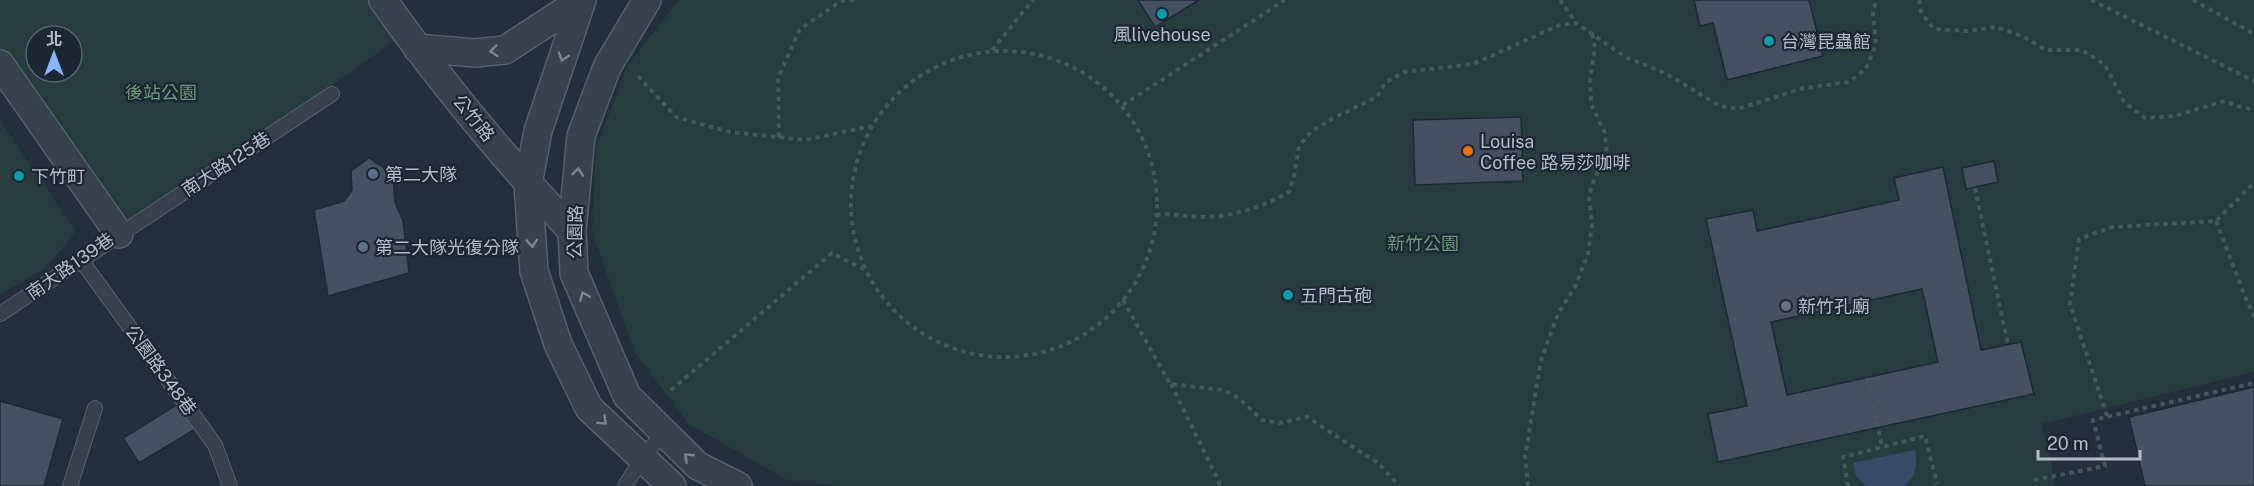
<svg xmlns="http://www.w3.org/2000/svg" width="2254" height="486" font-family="'Public Sans','Noto Sans TC',sans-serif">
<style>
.green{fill:#263c3f;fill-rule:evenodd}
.water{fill:#394c67}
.building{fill:#455162;stroke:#1f2835;stroke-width:1.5;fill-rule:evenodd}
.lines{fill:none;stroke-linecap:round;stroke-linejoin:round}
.lane-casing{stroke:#565f6c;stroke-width:16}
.street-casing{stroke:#565f6c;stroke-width:30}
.path{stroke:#44595c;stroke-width:4;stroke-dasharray:4.5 4.5;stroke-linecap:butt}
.lane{stroke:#38414e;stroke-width:14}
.street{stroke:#38414e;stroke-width:27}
.oneway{stroke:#7c8592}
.culture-dot{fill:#0f9aa8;stroke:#1d2633;stroke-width:2}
.food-dot{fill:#e8710a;stroke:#1d2633;stroke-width:2}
.service-dot{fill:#5c6f8a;stroke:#1d2633;stroke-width:2}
.worship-dot{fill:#6b7280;stroke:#1d2633;stroke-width:2}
.labels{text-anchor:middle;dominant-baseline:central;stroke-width:4.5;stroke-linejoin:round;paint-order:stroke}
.poi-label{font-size:18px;fill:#b4bcc9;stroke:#1d2633;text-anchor:start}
.park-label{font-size:18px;fill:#6b9a76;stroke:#1d2633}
.street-label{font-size:18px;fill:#b4bcc9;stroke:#1d2633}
</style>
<rect width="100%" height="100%" fill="#242f3e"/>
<g class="green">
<path d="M0 0H383L406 33 119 234 0 64ZM36 36H72V72H36Z"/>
<path d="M679 0H2254V372L2042 424 2056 486H837L787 480 689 424 635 353 592 232 596 148 627 66Z"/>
<path d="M0 120 76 232 45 268 0 295Z"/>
</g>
<path class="water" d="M1915 450C1918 465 1916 476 1904 486H1866L1856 476 1853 463Z"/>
<g class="building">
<path d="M1138 0H1199L1155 27Z"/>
<path d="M1694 0H1809L1823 56 1727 80 1713 23 1700 26Z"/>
<path d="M1521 117 1523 181 1415 185 1413 120Z"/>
<path d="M369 158 393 174 395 202 403 221 409 273 328 296 314 210 344 201 352 190 351 171Z"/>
<path d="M1994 161 1998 182 1966 189 1962 168Z"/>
<path d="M1943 167 1981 350 2021 342 2034 394 1718 462 1708 414 1747 406 1706 219 1753 210 1757 231 1899 200 1894 178ZM1922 289 1938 362 1787 395 1771 322Z"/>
<path d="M2254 387V486H2145L2129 417Z"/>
<path d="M0 401 63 419 44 486H0Z"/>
<path d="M181 402 197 428 139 463 123 438Z"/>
</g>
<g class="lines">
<g class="lane-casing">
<g id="lane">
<path d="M81 260 215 445 230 486"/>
<path d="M0 314 332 94"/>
<path d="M70 486 95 408"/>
<path d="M625 486 642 459 663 433"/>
</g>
</g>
<g class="street-casing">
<g id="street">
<path d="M383 0C440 81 504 158 572 231"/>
<path d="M582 0 538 131 528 184 534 271 558 344 589 408 672 486"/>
<path d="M647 0 607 67 581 136 572 231 574 273 627 396 698 466 738 486"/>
<path d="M417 48 475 53 505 50 580 1"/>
<path d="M0 64 119 234"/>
</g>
</g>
<g class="path">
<path d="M1560 0 1576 23"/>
<path d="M1919 0 1921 12 1934 29 1968 31 1996 27 2022 36 2046 50H2082L2105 65 2124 102 2145 118 2174 116 2225 101 2243 108 2254 109"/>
<path d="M2091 0 2254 81"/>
<path d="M2193 0 2254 34"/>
<path d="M992 50 1033 0"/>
<circle cx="1004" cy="204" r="153"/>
<path d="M638 76 676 117 730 132 806 140 871 126"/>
<path d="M1123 105 1285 0"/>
<path d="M779 137 778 78 800 29 841 1 858 0"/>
<path d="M1975 188 2008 345"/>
<path d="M1156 215C1172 213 1184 216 1199 217 1229 218 1263 207 1289 192L1294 176 1299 146 1311 132 1333 118 1377 97 1385 83 1404 72 1473 64 1560 25 1576 23 1625 57 1665 73 1720 106 1738 109 1804 88 1849 82 1866 69 1876 44 1873 13 1876 0"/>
<path d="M2216 221 2244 294 2254 316"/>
<path d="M1123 300 1170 384 1223 390 1239 398 1262 420 1279 423 1307 417 1379 464 1399 486"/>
<path d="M1867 378 1882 446"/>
<path d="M1171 384 1219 482V486"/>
<path d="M671 390 832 253 865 270"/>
<path d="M2107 416 2070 304 2079 239 2113 227 2216 221 2254 183"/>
<path d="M2034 480 2105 466 2093 420 2254 383"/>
<path d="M1528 486 1525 457 1541 360 1558 314 1575 287 1588 254 1592 226 1589 195 1595 177 1607 155 1605 133 1591 104 1590 80 1595 48 1592 33"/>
<path d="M1848 486 1843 457 1925 436 1937 484"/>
</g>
<use href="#lane" class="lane"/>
<use href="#street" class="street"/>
</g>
<defs><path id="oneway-chevron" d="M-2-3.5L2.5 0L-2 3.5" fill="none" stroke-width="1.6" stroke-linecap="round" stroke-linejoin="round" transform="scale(1.5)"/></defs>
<g class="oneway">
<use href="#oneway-chevron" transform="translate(494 51) rotate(174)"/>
<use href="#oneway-chevron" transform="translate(563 57) rotate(107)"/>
<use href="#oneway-chevron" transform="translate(578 172) rotate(-84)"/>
<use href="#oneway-chevron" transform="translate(532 243) rotate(86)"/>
<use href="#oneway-chevron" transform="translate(584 296) rotate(-113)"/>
<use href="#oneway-chevron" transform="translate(603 421) rotate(44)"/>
<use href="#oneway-chevron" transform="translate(688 457) rotate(-136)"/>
</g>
<g class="culture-dot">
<circle cx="1162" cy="14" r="6"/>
<circle cx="1769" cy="41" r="6"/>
<circle cx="19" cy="176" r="6"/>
<circle cx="1288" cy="295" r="6"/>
</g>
<circle class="food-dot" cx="1468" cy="151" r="6"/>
<g class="service-dot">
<circle cx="373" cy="174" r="6"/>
<circle cx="363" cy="247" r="6"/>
</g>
<circle class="worship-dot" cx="1786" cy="306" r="6"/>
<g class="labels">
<g class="poi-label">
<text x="1162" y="34" text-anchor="middle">風livehouse</text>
<text x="1781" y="41">台灣昆蟲館</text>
<text x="1480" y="141">Louisa<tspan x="1480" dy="21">Coffee 路易莎咖啡</tspan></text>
<text x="385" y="174">第二大隊</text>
<text x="31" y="176">下竹町</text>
<text x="375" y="247">第二大隊光復分隊</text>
<text x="1300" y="295">五門古砲</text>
<text x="1798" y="306">新竹孔廟</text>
</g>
<g class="park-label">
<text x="161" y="92">後站公園</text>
<text x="1423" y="243">新竹公園</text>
</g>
<g class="street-label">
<text transform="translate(474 118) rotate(51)">公竹路</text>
<text transform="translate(226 164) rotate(-33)">南大路125巷</text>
<text transform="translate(575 232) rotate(-89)">公園路</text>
<text transform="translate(70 266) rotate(-35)">南大路139巷</text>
<text transform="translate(161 370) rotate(54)">公園路348巷</text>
</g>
</g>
<g transform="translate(54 54)"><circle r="28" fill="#1d2633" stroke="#59626f" stroke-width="1.5"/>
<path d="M0-4.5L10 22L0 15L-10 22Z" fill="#8ab4f8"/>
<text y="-9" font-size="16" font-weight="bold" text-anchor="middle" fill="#b4bcc9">北</text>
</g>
<path d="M2038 450v9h102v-9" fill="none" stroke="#b4bcc9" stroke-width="3"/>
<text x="2047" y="450" font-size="18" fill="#b4bcc9" stroke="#1d2633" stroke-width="4.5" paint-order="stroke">20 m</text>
</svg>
